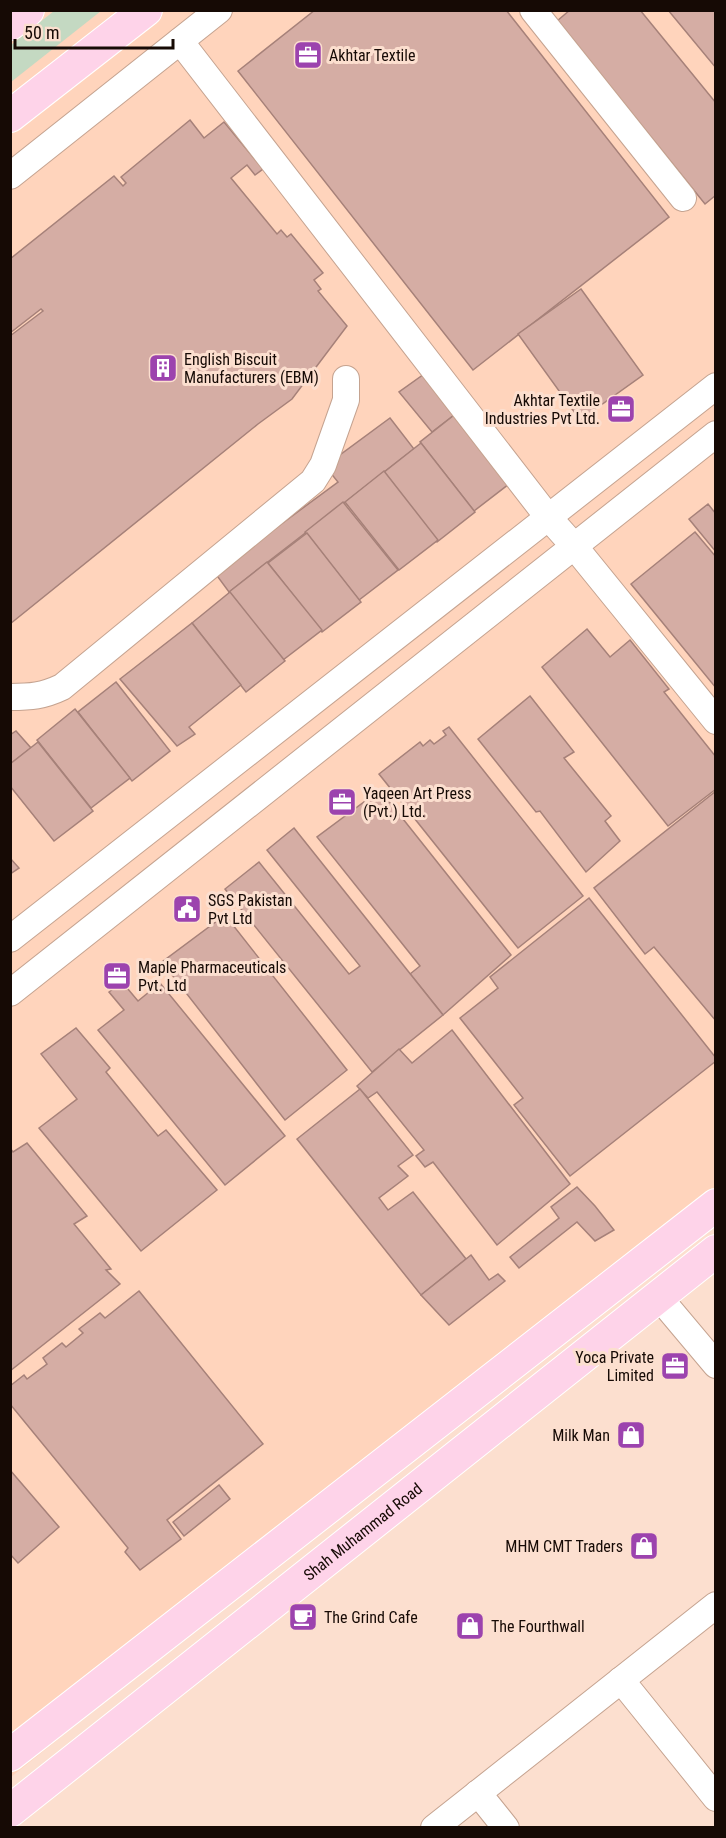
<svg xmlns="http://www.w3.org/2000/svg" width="726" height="1838" font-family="'Roboto Condensed',sans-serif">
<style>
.built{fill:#ffd4bc}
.green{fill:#c4d9c2}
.building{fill:#d5ada4;stroke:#a68179;stroke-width:1.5}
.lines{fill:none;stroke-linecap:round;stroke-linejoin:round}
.minor-casing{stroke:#c5a390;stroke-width:28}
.major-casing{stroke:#fff;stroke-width:34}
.minor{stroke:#fff;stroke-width:26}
.major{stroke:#fed3e9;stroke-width:32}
.labels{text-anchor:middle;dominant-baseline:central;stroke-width:6;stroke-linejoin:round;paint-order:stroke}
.poi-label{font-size:16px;fill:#160a05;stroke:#fcdfcf;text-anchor:start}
.street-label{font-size:16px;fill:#160a05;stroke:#fcdfcf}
</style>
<rect width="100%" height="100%" fill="#fcdfcf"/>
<path class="built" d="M11 11H715V1214L11 1777Z"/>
<path class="green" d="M54 11H101L11 82V45Z"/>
<g class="building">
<path d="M315 10H506L669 217 473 370 238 71Z"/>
<path d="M570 10H640L716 103V195L705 204 557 21Z"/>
<path d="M668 10H716V68Z"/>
<path d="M190 120 204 138 224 122 263 169 255 175 247 165 231 178 277 234 281 230 287 237 291 234 323 273 314 280 321 289 318 291 347 326 292 399 258 424 10 624V336L43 311 41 309 10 333V259L114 176 123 186 126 183 121 177Z"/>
<path d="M581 289 643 375 580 420 518 334Z"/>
<path d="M427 372 458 412 432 432 399 392Z"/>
<path d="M458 412 513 481 474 511 420 442Z"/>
<path d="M390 418 414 449 229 592 215 573 338 482 325 466Z"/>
<path d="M421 443 475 512 437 542 383 473Z"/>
<path d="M384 471 438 540 399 570 345 502Z"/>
<path d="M343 502 398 570 359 600 305 532Z"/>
<path d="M708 504 716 514V552L689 519Z"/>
<path d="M695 532 716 557V688L631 584Z"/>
<path d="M307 533 361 602 322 632 268 563Z"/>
<path d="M267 562 322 630 283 660 229 592Z"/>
<path d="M230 592 285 661 246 692 192 623Z"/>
<path d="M192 623 241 685 189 727 195 734 177 746 120 679Z"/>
<path d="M587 629 610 657 630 640 669 689 664 692 716 757V789L668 826 542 667Z"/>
<path d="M116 682 170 751 132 781 78 712Z"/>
<path d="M530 696 574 752 564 758 611 816 605 821 620 841 586 872 540 811 536 812 478 739Z"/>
<path d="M75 709 130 778 91 808 37 740Z"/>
<path d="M449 727 583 896 518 948 379 774 420 742 423 746 430 740 434 744 446 735 443 731Z"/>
<path d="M16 731 31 748 10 764V735Z"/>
<path d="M38 742 93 811 54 841 10 786V764Z"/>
<path d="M380 790 511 955 443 1015 410 974 420 966 317 837Z"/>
<path d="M716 791V1021L654 947 645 954 594 888Z"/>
<path d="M294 828 443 1015 372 1072 225 889 259 862 349 974 360 966 267 850Z"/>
<path d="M10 858 19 868 10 874Z"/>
<path d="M589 898 716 1058V1061L570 1176 514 1105 523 1098 460 1018 498 988 490 977Z"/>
<path d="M225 915 347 1070 285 1120 162 962Z"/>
<path d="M122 982 138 1001 160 983 285 1136 225 1185 98 1030 124 1010 109 992Z"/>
<path d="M76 1028 110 1068 106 1072 158 1136 166 1130 217 1190 141 1251 39 1128 77 1099 41 1054Z"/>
<path d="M452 1030 570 1184 497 1245 433 1162 425 1167 416 1156 424 1150 377 1092 368 1098 357 1086 399 1049 412 1063Z"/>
<path d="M360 1089 413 1155 398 1166 408 1176 379 1198 388 1210 413 1192 466 1259 421 1295 297 1139Z"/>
<path d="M27 1143 87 1216 74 1224 111 1269 106 1270 120 1284 10 1371V1148L13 1152Z"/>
<path d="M577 1187 595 1206 614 1230 595 1241 577 1222 519 1268 510 1257 559 1218 551 1207Z"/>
<path d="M471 1255 489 1280 498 1274 505 1281 449 1325 421 1295Z"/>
<path d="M139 1291 263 1444 167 1520 181 1539 140 1570 125 1552 128 1548 10 1404V1386L24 1375 27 1379 47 1364 43 1358 62 1343 66 1347 83 1333 79 1329 100 1313 105 1318Z"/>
<path d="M10 1470 59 1527 18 1563 10 1554Z"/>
<path d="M219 1485 230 1499 184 1536 173 1522Z"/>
</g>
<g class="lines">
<g class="minor-casing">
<g id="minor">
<path d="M533 10 683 198"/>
<path d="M180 41 548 517 574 546 716 721"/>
<path d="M10 176 219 10"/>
<path d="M10 697C31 697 43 696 62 687L313 481 323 465 346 400V379"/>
<path d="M10 939 716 386"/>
<path d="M10 993 716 434"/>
<path d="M658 1296 716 1365"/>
<path d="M621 1680 716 1798"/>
<path d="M478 1793 506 1828"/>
<path d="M434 1828 716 1605"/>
</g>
</g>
<g class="major-casing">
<g id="major">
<path d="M10 24 28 10"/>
<path d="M10 116 146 10"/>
<path d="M10 1755 716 1205"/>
<path id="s1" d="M10 1811 716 1251"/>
</g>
</g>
<use href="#minor" class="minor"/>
<use href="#major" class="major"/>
</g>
<defs>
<g id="office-square" transform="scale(1.5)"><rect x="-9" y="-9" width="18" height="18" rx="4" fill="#9c43ae" stroke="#fcdfcf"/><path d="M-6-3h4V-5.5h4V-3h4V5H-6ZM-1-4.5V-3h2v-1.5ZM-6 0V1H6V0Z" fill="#fff"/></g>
<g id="building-square" transform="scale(1.5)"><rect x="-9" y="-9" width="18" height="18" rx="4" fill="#9c43ae" stroke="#fcdfcf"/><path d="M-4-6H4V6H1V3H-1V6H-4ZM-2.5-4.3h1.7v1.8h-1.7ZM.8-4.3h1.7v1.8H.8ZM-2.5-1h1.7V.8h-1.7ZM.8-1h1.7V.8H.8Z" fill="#fff"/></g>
<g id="civic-square" transform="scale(1.5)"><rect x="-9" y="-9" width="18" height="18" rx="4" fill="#9c43ae" stroke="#fcdfcf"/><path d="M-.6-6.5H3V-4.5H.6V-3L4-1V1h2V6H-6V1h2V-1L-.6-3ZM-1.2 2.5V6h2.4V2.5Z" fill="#fff"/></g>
<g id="shop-square" transform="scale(1.5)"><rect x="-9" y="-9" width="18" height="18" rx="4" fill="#9c43ae" stroke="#fcdfcf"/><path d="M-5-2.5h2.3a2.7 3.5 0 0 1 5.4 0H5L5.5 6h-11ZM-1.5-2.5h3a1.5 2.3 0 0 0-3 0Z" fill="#fff"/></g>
<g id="cafe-square" transform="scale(1.5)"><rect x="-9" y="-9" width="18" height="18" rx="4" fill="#9c43ae" stroke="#fcdfcf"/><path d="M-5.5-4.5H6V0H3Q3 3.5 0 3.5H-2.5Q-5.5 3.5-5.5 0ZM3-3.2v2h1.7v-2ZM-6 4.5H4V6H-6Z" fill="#fff"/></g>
</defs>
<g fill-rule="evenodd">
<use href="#office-square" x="308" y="55"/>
<use href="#building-square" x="163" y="368"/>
<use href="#office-square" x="621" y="409"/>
<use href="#office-square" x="342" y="802"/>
<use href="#civic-square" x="187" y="909"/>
<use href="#office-square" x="117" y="976"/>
<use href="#office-square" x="675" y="1366"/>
<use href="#shop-square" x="631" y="1435"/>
<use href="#shop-square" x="644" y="1546"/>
<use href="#cafe-square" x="303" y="1617"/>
<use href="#shop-square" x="470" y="1626"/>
</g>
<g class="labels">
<g class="poi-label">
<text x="329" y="55">Akhtar Textile</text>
<text x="184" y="359">English Biscuit<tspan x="184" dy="18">Manufacturers (EBM)</tspan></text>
<text x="600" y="400" text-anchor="end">Akhtar Textile<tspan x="600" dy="18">Industries Pvt Ltd.</tspan></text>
<text x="363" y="793">Yaqeen Art Press<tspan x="363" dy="18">(Pvt.) Ltd.</tspan></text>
<text x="208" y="900">SGS Pakistan<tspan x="208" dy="18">Pvt Ltd</tspan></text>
<text x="138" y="967">Maple Pharmaceuticals<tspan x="138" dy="18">Pvt. Ltd</tspan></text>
<text x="654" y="1357" text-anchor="end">Yoca Private<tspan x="654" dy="18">Limited</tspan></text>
<text x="610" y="1435" text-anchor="end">Milk Man</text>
<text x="623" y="1546" text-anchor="end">MHM CMT Traders</text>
<text x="324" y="1617">The Grind Cafe</text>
<text x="491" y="1626">The Fourthwall</text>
</g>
<g class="street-label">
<text stroke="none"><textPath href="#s1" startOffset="450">Shah Muhammad Road</textPath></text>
</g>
</g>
<rect width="726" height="1838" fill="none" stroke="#160a05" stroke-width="24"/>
<path d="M15 39v9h158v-9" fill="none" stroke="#160a05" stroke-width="3"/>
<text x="24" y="39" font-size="18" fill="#160a05" stroke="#fcdfcf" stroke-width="4.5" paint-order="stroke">50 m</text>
</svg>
